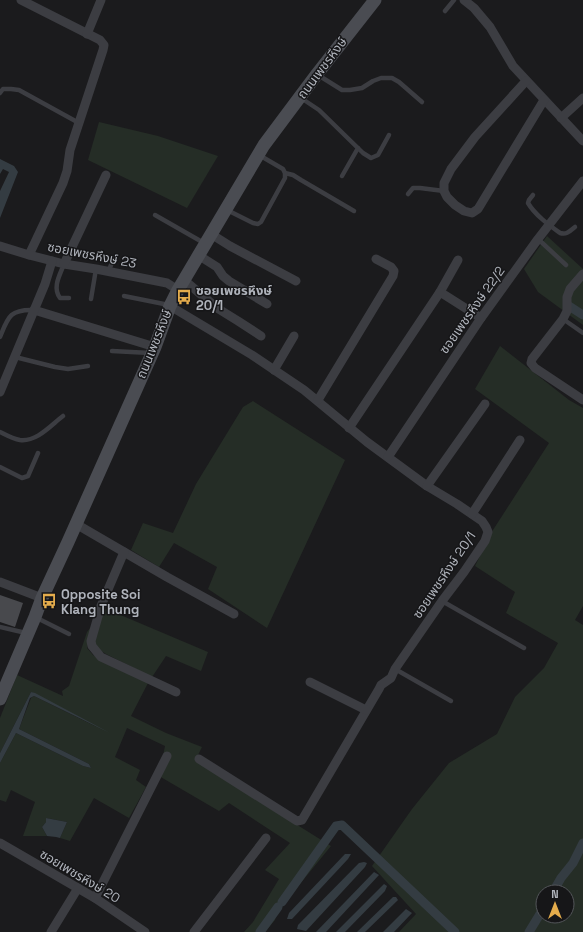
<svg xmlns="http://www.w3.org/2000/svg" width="583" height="932" font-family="'Space Grotesk','Noto Sans Thai',sans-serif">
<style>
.green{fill:#252d26;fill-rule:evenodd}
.water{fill:#343c42}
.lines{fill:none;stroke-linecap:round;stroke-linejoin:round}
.canal{stroke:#343c42;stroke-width:9}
.building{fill:#48494d}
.lane{stroke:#3c3d42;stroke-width:4.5}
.street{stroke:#3c3d42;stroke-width:9}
.secondary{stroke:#4a4c52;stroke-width:13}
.labels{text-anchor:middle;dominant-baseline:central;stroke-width:3;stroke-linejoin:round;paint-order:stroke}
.street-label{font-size:13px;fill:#afb3bb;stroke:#161618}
.poi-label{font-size:13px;font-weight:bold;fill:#afb3bb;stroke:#161618;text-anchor:start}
</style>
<rect width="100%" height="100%" fill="#1b1b1d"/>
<g class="green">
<path d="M99 122 158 136 218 156 187 208 88 160Z"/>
<path d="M547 236 583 269V325L538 292 524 269Z"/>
<path d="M500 346 569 400 583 408V606L575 620 583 625V932H399L416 914 372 866 412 809 449 763 497 734 515 697 544 668 558 643 506 613 515 592 475 566 493 530 549 443 475 389ZM543 892H567V916H543Z"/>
<path d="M253 401 345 460 267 628 208 589 217 567 174 543 159 567 131 550 143 523 173 533 196 484 243 407Z"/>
<path d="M104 608 208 652 201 671 166 656 152 677 106 654 95 647V635Z"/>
<path d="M91 627 87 648 93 655 148 683 131 716 166 733 202 747 195 761 331 846 277 912 275 920 265 932H244L253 922 279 879 265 870 290 843 229 803 219 811 159 776 165 746 127 728 115 757 140 770 136 780 146 787 129 818 94 798 70 841 60 838 67 822 46 818V822L42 827 47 836H23L35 802 11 790 6 802 0 800V763L16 733 83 766 91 768 89 764 19 729 31 698 34 696 97 727 31 692 0 753V718L17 675 63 696 62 691 69 686 87 632Z"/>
</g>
<g class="water">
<path d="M0 159 14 166 18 172 0 218V191L9 172 3 169 0 174Z"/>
<path d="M31 692 35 693 110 733 34 696 30 698 19 729 89 764 91 768 83 766 16 733 0 763V753Z"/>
<path d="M46 818 67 822 60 838 56 837 47 836 42 827 46 822Z"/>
<path d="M345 854H351L348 859 292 919H287L289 913Z"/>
<path d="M364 862 367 863 365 867 306 931 297 929 298 925 359 863Z"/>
<path d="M374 872 379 875 326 932H316Z"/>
<path d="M384 884 387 886 385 891 345 932H336Z"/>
<path d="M393 897H396L398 900 365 932H357Z"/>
<path d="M406 909 412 913 394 932H383Z"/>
</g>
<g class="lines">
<g class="canal">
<path d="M569 306 583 315"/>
<path d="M553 892 561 878 573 863 583 843"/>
<path d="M282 902 336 826 342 825 455 932"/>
<path d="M260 932 278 907"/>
<path d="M529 932 543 909"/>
</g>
</g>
<path class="building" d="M0 595 23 603 15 627 0 622Z"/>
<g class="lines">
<g class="lane">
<path d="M445 11 454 0"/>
<path d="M318 75 342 90H350L362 88 373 81 381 78H392L399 82 422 102"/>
<path d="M0 93 3 89H11L19 90 79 123"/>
<path d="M301 98 319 110 363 153 371 158 378 155 389 135"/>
<path d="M285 173 293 175 301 180 354 211"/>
<path d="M342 176 358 148"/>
<path d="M408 194 413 188H420L444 191"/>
<path d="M533 195 529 200 528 203C535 215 549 225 560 233 567 235 570 231 575 227"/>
<path d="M227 210 253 223 258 224 261 222 285 178V173L283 169 259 155"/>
<path d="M155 215 204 243"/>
<path d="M538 239 566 265"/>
<path d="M64 264C60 275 52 287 60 298H69"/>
<path d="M108 272 114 258"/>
<path d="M124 296 169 305"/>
<path d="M91 299 96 269"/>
<path d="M563 319 583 333"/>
<path d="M0 337C8 317 10 309 34 310"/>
<path d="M112 351 150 353"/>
<path d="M15 357 55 367 68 369 88 366"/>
<path d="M0 432C6 435 13 439 20 440 37 442 51 425 63 416"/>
<path d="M0 467 22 478 28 476 38 453"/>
<path d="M442 601 524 648"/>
<path d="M37 618 69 634"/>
<path d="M0 627 26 633"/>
<path d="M395 669 451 701"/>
</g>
<g class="street">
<path d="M21 0 100 40 104 45 103 50 70 150 67 171 63 183 29 255"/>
<path d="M464 0 474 8 490 27 513 66 583 141"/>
<path d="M87 34 101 0"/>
<path d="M526 81 475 137 451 169 444 183V191L447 197 455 205 464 211 472 213 478 209 544 100"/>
<path d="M561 118 583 98"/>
<path d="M211 234 230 246 296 281"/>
<path d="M0 246 29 255 64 264 96 269 167 283 178 290"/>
<path d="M198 255 217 267 223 276 229 281 267 304"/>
<path d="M64 264 106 175"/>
<path d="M583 274 570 289 567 297V311L563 319 532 359 531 363 535 368 583 400"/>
<path d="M184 280 217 308 238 321 261 336"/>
<path d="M440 292 458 260"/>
<path d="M170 306 252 355 304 390 367 442 427 486 457 504 482 521 486 527 488 532 485 541 464 572 442 601 395 669 391 678 381 685 379 689 302 820 297 821 199 759"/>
<path d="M34 310 155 347"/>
<path d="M274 370 294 336"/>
<path d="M0 392 45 284 52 261"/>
<path d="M318 400 393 276 394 271 391 267 376 259"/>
<path d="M349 428 440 292 481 318"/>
<path d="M388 457 481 318 538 239 583 181"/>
<path d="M427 486 485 404"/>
<path d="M472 514 520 440"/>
<path d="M76 524 167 577 234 614"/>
<path d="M124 552 101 606 91 641 92 646 101 657 176 692"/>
<path d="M0 582 42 598"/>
<path d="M310 682 366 710"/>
<path d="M0 843 95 898 145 932"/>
<path d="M95 898 167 756"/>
<path d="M51 932 78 888"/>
<path d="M194 932 266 838"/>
</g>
<path class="secondary" d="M0 699 35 617 42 598 68 542 155 347 170 306 178 290 264 145 317 74 375 0"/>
</g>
<defs>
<g id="bus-bare" transform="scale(1.2)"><path d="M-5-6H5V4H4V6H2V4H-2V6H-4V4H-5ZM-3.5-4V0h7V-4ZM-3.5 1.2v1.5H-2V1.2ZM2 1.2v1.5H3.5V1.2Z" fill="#e4ac4c" stroke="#161618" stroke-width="2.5" paint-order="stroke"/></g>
</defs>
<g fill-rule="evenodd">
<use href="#bus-bare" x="184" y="297"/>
<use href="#bus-bare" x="49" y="601"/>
</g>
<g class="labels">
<g class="street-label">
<text transform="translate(322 68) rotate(-53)">ถนนเพชรหึงษ์</text>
<text transform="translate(92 255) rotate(11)">ซอยเพชรหึงษ์ 23</text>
<text transform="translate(472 310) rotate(-55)">ซอยเพชรหึงษ์ 22/2</text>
<text transform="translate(154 344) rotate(-68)">ถนนเพชรหึงษ์</text>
<text transform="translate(444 575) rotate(-56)">ซอยเพชรหึงษ์ 20/1</text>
<text transform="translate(80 876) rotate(31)">ซอยเพชรหึงษ์ 20</text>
</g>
<g class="poi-label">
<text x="196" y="290">ซอยเพชรหึงษ์<tspan x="196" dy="15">20/1</tspan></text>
<text x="61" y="594">Opposite Soi<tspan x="61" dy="15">Klang Thung</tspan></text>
</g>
</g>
<g transform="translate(555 904)"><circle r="19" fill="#161618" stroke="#535559"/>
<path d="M0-3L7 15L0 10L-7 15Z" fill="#e4ac4c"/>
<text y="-6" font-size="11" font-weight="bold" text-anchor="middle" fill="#afb3bb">N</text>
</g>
</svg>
